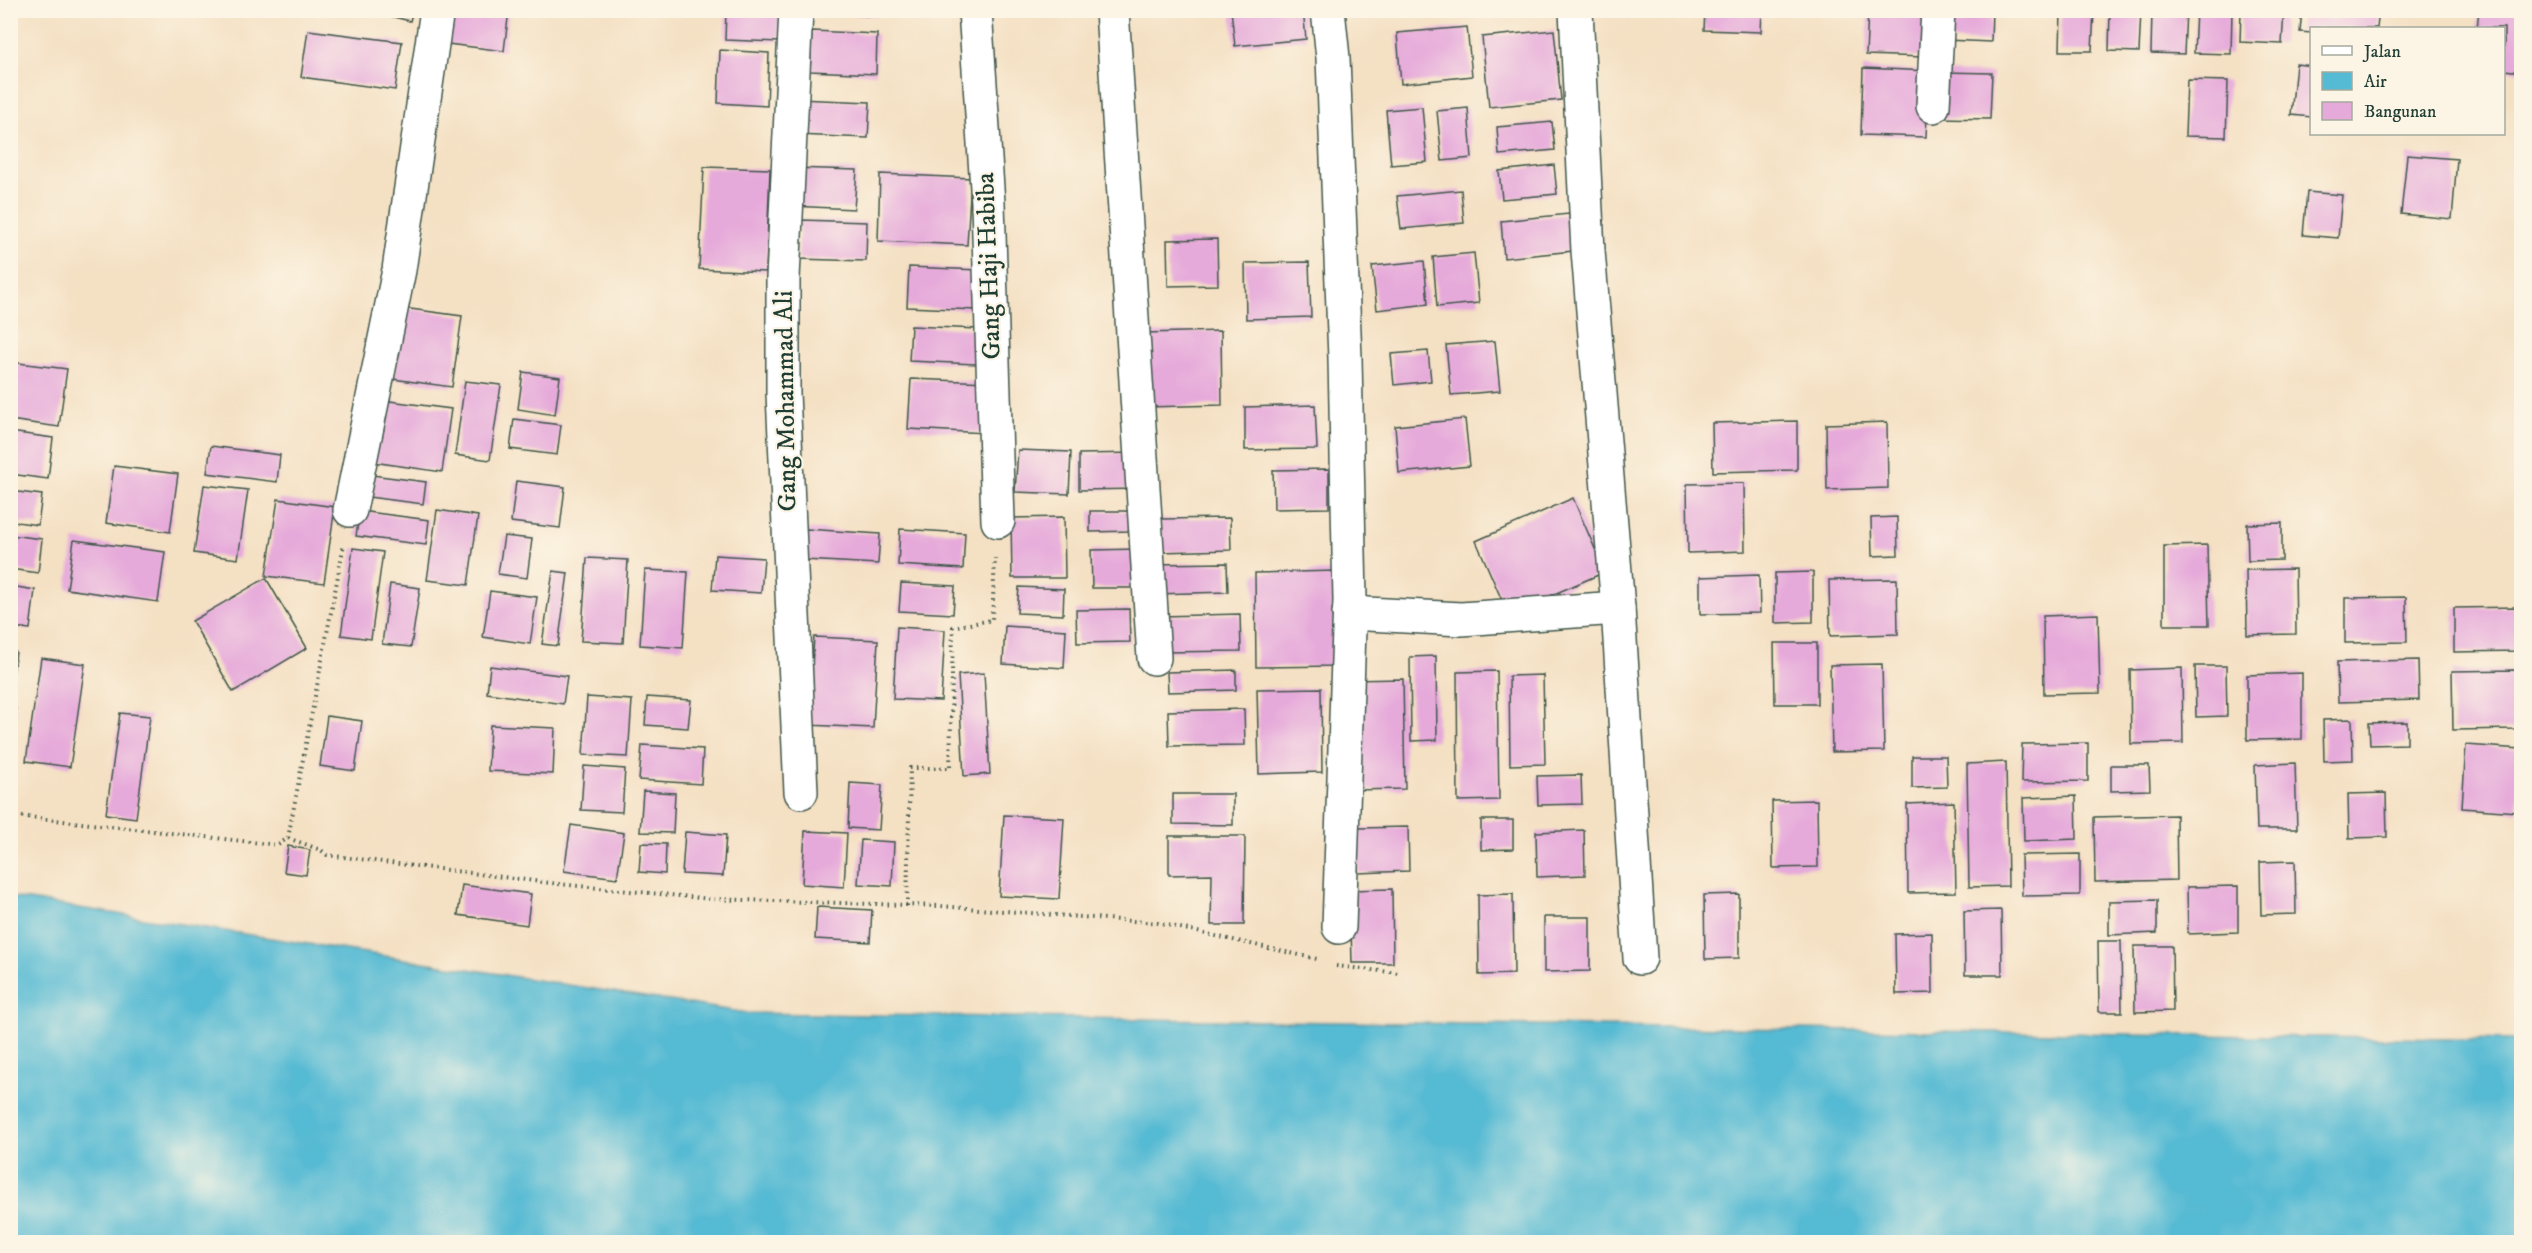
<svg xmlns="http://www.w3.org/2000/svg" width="2532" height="1253" font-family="'IM FELL DW Pica',serif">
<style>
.water{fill:#55bad3;stroke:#3a7c84;stroke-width:1.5}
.building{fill:#e6aada}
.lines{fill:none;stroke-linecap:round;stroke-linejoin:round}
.minor-casing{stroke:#3f5549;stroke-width:36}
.path{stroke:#3f5549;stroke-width:4;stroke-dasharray:1.5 4.5;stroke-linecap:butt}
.minor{stroke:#fff;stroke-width:33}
.labels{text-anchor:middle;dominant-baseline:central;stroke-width:4.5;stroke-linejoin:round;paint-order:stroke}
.street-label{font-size:26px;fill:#1f3d34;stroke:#fcf5e5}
</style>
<rect width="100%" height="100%" fill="#fcf5e5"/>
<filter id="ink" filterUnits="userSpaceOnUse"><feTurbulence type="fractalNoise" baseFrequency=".0167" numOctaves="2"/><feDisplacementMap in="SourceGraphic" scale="12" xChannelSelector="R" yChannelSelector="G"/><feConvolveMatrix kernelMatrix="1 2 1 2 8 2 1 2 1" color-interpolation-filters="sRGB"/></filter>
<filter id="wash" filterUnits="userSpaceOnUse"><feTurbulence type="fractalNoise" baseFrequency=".008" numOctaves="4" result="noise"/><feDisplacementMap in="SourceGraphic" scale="24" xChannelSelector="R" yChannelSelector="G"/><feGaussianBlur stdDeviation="1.35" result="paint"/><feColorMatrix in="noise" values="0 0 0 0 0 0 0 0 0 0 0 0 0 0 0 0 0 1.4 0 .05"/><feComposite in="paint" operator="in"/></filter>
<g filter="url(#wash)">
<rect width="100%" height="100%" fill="#f4e0c3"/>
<path class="water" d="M10 897 747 1013 2521 1040V1242H11Z"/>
<g id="blocks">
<g class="building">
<path d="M366 10H413L410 21Z"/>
<path d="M453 10H509L504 51 448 44Z"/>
<path d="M726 10H780L779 42 725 40Z"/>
<path d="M821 10H879V16L821 14Z"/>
<path d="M1231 10H1303L1306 39 1235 46Z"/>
<path d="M1705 10H1762L1761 32 1704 30Z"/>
<path d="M1868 10H1926L1924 57 1866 55Z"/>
<path d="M1946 10H1992L1991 42 1945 40Z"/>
<path d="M2061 10H2094L2092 51H2060Z"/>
<path d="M2110 10H2141L2139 52 2109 51Z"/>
<path d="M2152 10H2186L2184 54 2151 53Z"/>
<path d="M2196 10H2232L2231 54 2194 53Z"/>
<path d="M2241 10H2284L2282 44 2240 42Z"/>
<path d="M2302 10H2379L2377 28H2312V33L2300 32Z"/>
<path d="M2479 10H2522V72L2504 70V28H2477Z"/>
<path d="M1467 27 1472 76 1401 84 1397 33Z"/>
<path d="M308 30 402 42 395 90 301 77Z"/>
<path d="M1554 30 1561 100 1489 107 1482 37Z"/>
<path d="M812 31 877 34 876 74 810 71Z"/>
<path d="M720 50 769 53 767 106 718 103Z"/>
<path d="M2296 64 2312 66V117L2291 115Z"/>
<path d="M1863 68 1929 71 1926 137 1861 135Z"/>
<path d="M1941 72 1992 73 1990 119 1939 118Z"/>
<path d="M2187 80 2228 81 2226 137 2185 136Z"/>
<path d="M797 99 870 102 868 138 796 135Z"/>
<path d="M1422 107 1427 162 1391 165 1386 110Z"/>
<path d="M1468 108 1472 158 1442 161 1437 111Z"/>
<path d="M1552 122 1555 150 1499 155 1497 127Z"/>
<path d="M2407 155 2457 159 2452 219 2401 214Z"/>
<path d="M1554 165 1557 194 1502 199 1499 171Z"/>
<path d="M704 167 770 169 766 272 699 269Z"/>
<path d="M792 168 857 170 854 209 791 206Z"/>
<path d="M880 174 971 178 967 245 878 241Z"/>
<path d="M1461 190 1464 223 1401 229 1397 196Z"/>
<path d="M2307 192 2342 195 2338 238 2303 235Z"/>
<path d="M1569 214 1573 251 1504 258 1501 221Z"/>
<path d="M800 220 867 222 866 261 798 259Z"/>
<path d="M1217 239 1218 285 1168 286 1167 240Z"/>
<path d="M1474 253 1479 303 1437 307 1433 257Z"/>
<path d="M1424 261 1428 304 1377 310 1372 266Z"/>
<path d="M1309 262 1311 317 1246 319 1245 263Z"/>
<path d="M909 267 979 270 977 310 907 307Z"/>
<path d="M403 308 462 316 452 387 393 379Z"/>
<path d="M911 326 978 329 976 364 909 361Z"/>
<path d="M1221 331 1222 405 1146 407 1145 333Z"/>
<path d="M1495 341 1500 391 1451 395 1446 345Z"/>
<path d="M1428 351 1431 381 1394 385 1391 354Z"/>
<path d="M10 362 67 369 59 427 10 420Z"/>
<path d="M523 372 560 377 555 415 518 409Z"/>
<path d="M911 379 988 382 986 433 908 429Z"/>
<path d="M465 381 501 385 490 460 455 455Z"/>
<path d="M382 400 451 409 442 472 373 462Z"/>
<path d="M1315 405 1317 449 1245 450V407Z"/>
<path d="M514 419 561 425 557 455 510 449Z"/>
<path d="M1465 419 1470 466 1399 473 1395 426Z"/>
<path d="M1797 421V470L1713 472 1712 423Z"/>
<path d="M1887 422 1888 488 1827 490 1826 424Z"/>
<path d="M10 432 53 438 48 479 10 474Z"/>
<path d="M211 446 280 455 277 482 207 473Z"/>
<path d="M1018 450 1071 452 1069 494 1015 492Z"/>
<path d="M1138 453 1139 489 1079 490V454Z"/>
<path d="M114 466 178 474 170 532 106 523Z"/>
<path d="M1329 469V508L1274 509 1273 470Z"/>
<path d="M364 474 426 482 423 504 361 496Z"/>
<path d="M516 481 565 487 560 528 511 522Z"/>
<path d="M1744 483 1745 551 1688 553 1687 484Z"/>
<path d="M204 485 248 490 238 559 194 553Z"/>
<path d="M10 491 42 495 38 525 10 521Z"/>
<path d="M1573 498 1605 572 1508 614 1476 541Z"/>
<path d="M278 499 335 507 324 583 266 576Z"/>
<path d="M437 510 478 516 468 585 427 580Z"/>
<path d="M360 511 429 520 426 545 356 536Z"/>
<path d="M1090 511H1130L1131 531 1090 532Z"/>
<path d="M1064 517 1065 578H1012L1011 518Z"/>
<path d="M1897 517 1898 555 1872 556 1871 518Z"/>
<path d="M1230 518 1231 550 1161 552V519Z"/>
<path d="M2282 523V560L2248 561 2247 524Z"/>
<path d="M806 529 880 534 878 564 804 560Z"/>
<path d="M900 529 965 533 963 569 898 565Z"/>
<path d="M10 535 42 539 38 573 10 569Z"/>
<path d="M504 536 532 539 527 578 498 574Z"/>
<path d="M74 540 165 552 158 602 67 589Z"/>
<path d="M2207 545 2209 625H2164V546Z"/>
<path d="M353 548 383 552 371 639 341 635Z"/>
<path d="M1139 549 1140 588H1092L1091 550Z"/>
<path d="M715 555 764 558 761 593 712 590Z"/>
<path d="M587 558 628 560 623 643 581 641Z"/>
<path d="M1227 563 1228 592 1153 594V564Z"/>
<path d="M2295 569 2296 634 2247 635 2246 570Z"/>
<path d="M645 570 688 572 683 648 640 645Z"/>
<path d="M553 571 568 573 558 646 542 644Z"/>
<path d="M1336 571 1337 666 1256 667 1255 573Z"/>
<path d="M1813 572V622L1775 623V573Z"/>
<path d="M1759 575 1760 613 1700 614V577Z"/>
<path d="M266 578 307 648 233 692 192 621Z"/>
<path d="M1897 579 1898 634 1830 636 1829 580Z"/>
<path d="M901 583 955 586 953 614 899 611Z"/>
<path d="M390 584 420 588 411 647 382 644Z"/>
<path d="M10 586 35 590 30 629 10 627Z"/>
<path d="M1019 587 1064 589 1063 615 1017 613Z"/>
<path d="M490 591 537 597 530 644 483 637Z"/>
<path d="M2406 597 2407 642 2345 643V598Z"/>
<path d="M2519 607V651L2454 652V608Z"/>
<path d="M1129 609 1130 642 1077 643 1076 610Z"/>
<path d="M1240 614 1241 651 1162 652 1161 616Z"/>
<path d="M2098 614 2100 693 2044 694 2043 616Z"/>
<path d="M1005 626 1066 630 1064 668 1003 664Z"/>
<path d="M897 627 945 630 941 701 893 699Z"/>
<path d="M814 637 878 640 873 728 808 725Z"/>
<path d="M1774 643H1817V704H1775Z"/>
<path d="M10 651 16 652 12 682H10Z"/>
<path d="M1436 656 1437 740 1411 741 1410 657Z"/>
<path d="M41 658 85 664 70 767 26 761Z"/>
<path d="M2418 660 2419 700 2338 702 2337 662Z"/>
<path d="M1882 664 1884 751 1832 752 1830 665Z"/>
<path d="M490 666 567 676 563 704 487 693Z"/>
<path d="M2195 666H2226L2227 716 2196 717Z"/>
<path d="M2182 668 2183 743 2131 744 2130 670Z"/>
<path d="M1236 670V690L1168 692 1167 672Z"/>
<path d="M2518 670V729L2453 730 2452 671Z"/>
<path d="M1497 671 1499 800 1458 801 1457 672Z"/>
<path d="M984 673 990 774 964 776 958 675Z"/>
<path d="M2302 673V739L2247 740V675Z"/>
<path d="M1543 675 1545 764 1510 765 1509 676Z"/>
<path d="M1403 679 1405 789 1352 790 1350 680Z"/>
<path d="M1321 688 1322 772 1259 774 1257 689Z"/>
<path d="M587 697 632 700 628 757 583 755Z"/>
<path d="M647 697 691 700 688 728 645 725Z"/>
<path d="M10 707 16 709 11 730H10Z"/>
<path d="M1244 709 1245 745 1169 746 1168 711Z"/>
<path d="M120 713 150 716 136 818 106 814Z"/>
<path d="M327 716 362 721 355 771 320 766Z"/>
<path d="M2352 719 2353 760 2324 761 2323 720Z"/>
<path d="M2407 722V744L2370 745 2369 723Z"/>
<path d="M490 725 555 728 553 774 488 771Z"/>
<path d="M2088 743V781L2021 782 2022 744Z"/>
<path d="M642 745 703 749 701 784 639 780Z"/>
<path d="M2466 745 2521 749 2517 812 2462 808Z"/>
<path d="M1912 756H1946L1947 787 1912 788Z"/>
<path d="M2006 762 2008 886 1969 887 1967 764Z"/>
<path d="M2295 763 2297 829H2257L2255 765Z"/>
<path d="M2111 765H2149L2150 790 2111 791Z"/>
<path d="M584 766 625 769 622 812 581 810Z"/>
<path d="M1581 775 1582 804 1538 805 1537 776Z"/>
<path d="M850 783 882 785 879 830 848 828Z"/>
<path d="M643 791 675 793 673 833 640 832Z"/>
<path d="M2386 793 2387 837 2349 838 2348 794Z"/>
<path d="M1173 794H1233V825L1173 824Z"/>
<path d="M2076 796 2077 839 2024 841 2023 798Z"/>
<path d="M1817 800 1818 867 1773 868 1772 801Z"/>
<path d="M1954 802 1956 892 1908 893 1907 804Z"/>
<path d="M1004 815 1064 818 1059 899 999 896Z"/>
<path d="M2176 815 2177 880 2095 882 2094 817Z"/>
<path d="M1481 820H1513V849L1481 850Z"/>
<path d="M571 825 624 833 617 878 564 871Z"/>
<path d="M1408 827 1409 871 1358 873V828Z"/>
<path d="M1584 830 1585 875 1537 877 1536 832Z"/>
<path d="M805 831 847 833 844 887 802 884Z"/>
<path d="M685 832 726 835 723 876 682 874Z"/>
<path d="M1169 836H1245L1244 925H1211L1212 874 1169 875Z"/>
<path d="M861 840 894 842 892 886 858 884Z"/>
<path d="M641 843 666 844 665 874 639 872Z"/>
<path d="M288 846 310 850 306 875 284 872Z"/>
<path d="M2080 854V895L2022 896 2021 855Z"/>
<path d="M2295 861 2296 914 2261 915 2260 862Z"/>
<path d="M462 885 531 894 527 925 458 915Z"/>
<path d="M2238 886V932L2188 934 2187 887Z"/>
<path d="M1392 889 1393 963H1352L1350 890Z"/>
<path d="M1513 894 1514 974 1479 975 1478 895Z"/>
<path d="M1739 894V958L1705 959 1704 895Z"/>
<path d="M2157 900V933L2109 935V901Z"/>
<path d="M817 907 872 910 870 942 815 939Z"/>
<path d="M2001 910 2002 975H1965L1964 911Z"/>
<path d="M1544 917H1590V971L1544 972Z"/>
<path d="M1932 933 1933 993 1896 994 1895 934Z"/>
<path d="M2098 941H2121L2122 1012H2099Z"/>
<path d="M2134 946H2172L2173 1011 2135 1012Z"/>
</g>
</g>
</g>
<g filter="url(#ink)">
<use href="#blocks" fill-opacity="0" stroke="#3f5549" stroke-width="1.5"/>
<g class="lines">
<g class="minor-casing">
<g id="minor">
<path d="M796 10 783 278V393L801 792"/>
<path d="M975 10 988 203 998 521"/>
<path d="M1112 10 1154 658"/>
<path d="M1328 10 1333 58 1345 358 1350 600 1339 927"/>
<path d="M1576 10 1588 251 1618 608 1640 958"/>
<path d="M1933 106 1938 10"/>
<path d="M350 510 399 270 437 10"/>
<path d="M1349 613 1461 619 1618 608"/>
</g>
</g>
<g class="path">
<path d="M10 815 278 845 288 838 321 850 327 855 558 884 711 899 940 906 1158 923 1317 959"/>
<path d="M288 838 344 544"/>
<path d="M907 906 910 768H950L953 627 992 620 995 558"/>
<path d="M1336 966 1399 973"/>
</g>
<use href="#minor" class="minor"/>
</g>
</g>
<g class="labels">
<g class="street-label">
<text transform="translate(989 266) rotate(-92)">Gang Haji Habiba</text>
<text transform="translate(786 401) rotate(-91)">Gang Mohammad Ali</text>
</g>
</g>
<rect width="2532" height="1253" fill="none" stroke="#fcf5e5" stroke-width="36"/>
<rect x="2310" y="27" width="195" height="108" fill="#fcf5e5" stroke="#a4ab9e" stroke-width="1.5"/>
<rect x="2322" y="46" width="30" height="9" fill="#ffffff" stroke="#a4ab9e" stroke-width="1.5"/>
<text x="2364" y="57" font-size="18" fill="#1f3d34">Jalan</text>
<rect x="2322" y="72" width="30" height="18" fill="#55bad3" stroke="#a4ab9e" stroke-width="1.5"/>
<text x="2364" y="87" font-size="18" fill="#1f3d34">Air</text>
<rect x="2322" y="102" width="30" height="18" fill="#e6aada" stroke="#a4ab9e" stroke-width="1.5"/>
<text x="2364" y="117" font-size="18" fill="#1f3d34">Bangunan</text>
</svg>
